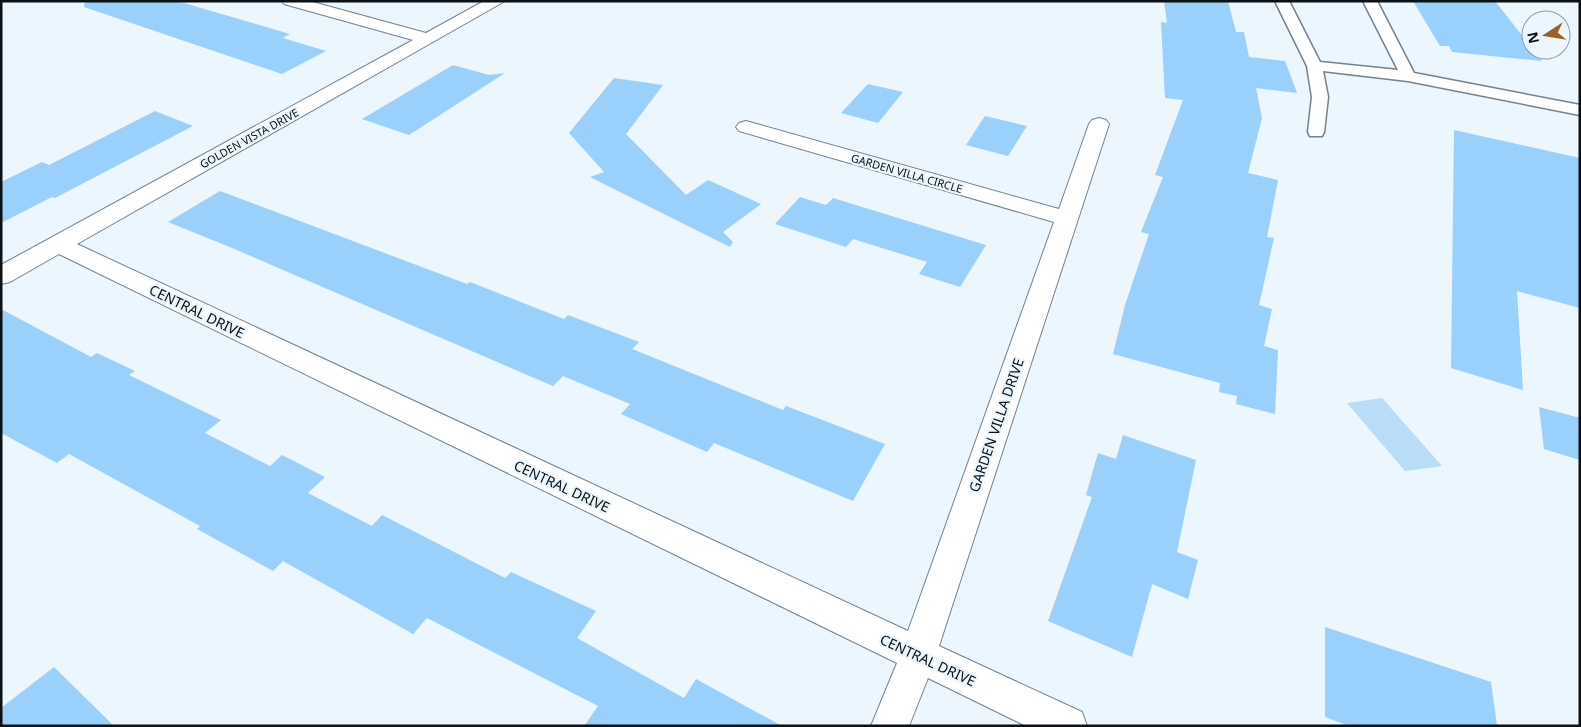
<svg xmlns="http://www.w3.org/2000/svg" width="1581" height="727" font-family="'Noto Sans',sans-serif">
<style>
.green{fill:#b9dcf7}
.building{fill:#99d0fc}
.lines{fill:none;stroke-linecap:round;stroke-linejoin:round}
.lane-casing{stroke:#72828f;stroke-width:3}
.street-casing{stroke:#72828f;stroke-width:2}
.lane{fill:#fff;fill-rule:evenodd}
.street{fill:#fff;fill-rule:evenodd}
.labels{text-anchor:middle;dominant-baseline:central;stroke-width:4.5;stroke-linejoin:round;paint-order:stroke}
.far-street-label{font-size:11px;fill:#0b1115;stroke:#ebf6fe}
.street-label{font-size:14px;fill:#0b1115;stroke:#ebf6fe}
</style>
<rect width="100%" height="100%" fill="#ebf6fe"/>
<path class="green" d="M1382 398 1442 466 1405 471 1347 403Z"/>
<g class="building">
<path d="M85 1H177L290 34 283 38 326 51 282 74 84 7Z"/>
<path d="M1164 1H1228L1236 32H1244L1249 57 1285 61 1297 93 1256 88 1262 118 1248 173 1278 180 1267 237 1274 238 1259 305 1272 309 1264 346 1278 350 1275 414 1236 404 1237 396 1219 392 1220 383 1113 354 1125 305 1149 234 1141 232 1163 177 1155 175 1183 100 1165 98 1161 22 1167 23Z"/>
<path d="M1413 1H1495L1531 47V50H1534L1542 61 1452 52 1449 46H1440Z"/>
<path d="M453 65 489 75 505 73 409 135 362 119Z"/>
<path d="M614 78 663 85 626 134 686 195 708 180 761 204 723 232 733 242 730 247 590 177 604 172 569 133Z"/>
<path d="M868 84 903 92 878 123 841 113Z"/>
<path d="M155 111 193 126 55 198 52 197 1 223V182L42 162 49 165Z"/>
<path d="M985 116 1027 126 1008 156 966 145Z"/>
<path d="M1454 130 1580 158V308L1517 291 1523 390 1451 368Z"/>
<path d="M220 191 467 284 470 282 564 319 568 315 639 342 632 349 783 410 786 406 885 444 853 501 714 443 707 452 621 414 630 404 563 376 553 386 232 248 168 222Z"/>
<path d="M800 197 826 205 833 198 986 245 960 287 919 274 927 262 853 239 846 247 775 224Z"/>
<path d="M1 309 91 357 97 353 135 371 129 375 221 420 205 433 270 466 282 455 325 477 308 493 372 526 382 515 505 578 511 572 596 611 577 638 684 698 696 679 782 726H584L598 706 427 618 413 634 283 561 273 571 197 529 200 526 69 454 57 463 1 433Z"/>
<path d="M1539 407 1580 418V460L1544 449Z"/>
<path d="M1123 435 1196 460 1177 552 1198 560 1188 599 1152 584 1132 657 1048 621 1092 497 1086 495 1098 453 1116 459Z"/>
<path d="M1325 627 1491 682 1497 726H1349L1325 717Z"/>
<path d="M54 667 114 726H1V708Z"/>
</g>
<g class="lines">
<g class="lane-casing">
<path id="lane" d="M1275 1H1289L1320 62 1398 70 1363 1H1377L1414 73 1580 105V115L1408 81 1323 71 1328 97 1324 132 1322 136H1310L1308 132 1312 97 1307 66Z"/>
</g>
<g class="street-casing">
<path id="street" d="M282 1H309L426 33 484 1H505L77 244 908 631 1054 222 739 131 736 127 739 123 746 121 753 123 1059 209 1089 124 1092 120 1099 118 1106 120 1109 124 939 646 1082 712 1087 726H1026L928 678 909 726H871L897 663 59 254 10 282 1 284V265L413 40 284 4Z"/>
</g>
<use href="#lane" class="lane"/>
<use href="#street" class="street"/>
</g>
<g class="labels">
<g class="far-street-label">
<text transform="translate(249 138) rotate(-29)">GOLDEN VISTA DRIVE</text>
<text transform="translate(907 173) rotate(16)">GARDEN VILLA CIRCLE</text>
</g>
<g class="street-label">
<text transform="translate(197 311) rotate(26)">CENTRAL DRIVE</text>
<text transform="translate(996 425) rotate(-71)">GARDEN VILLA DRIVE</text>
<text transform="translate(562 486) rotate(25)">CENTRAL DRIVE</text>
<text transform="translate(928 660) rotate(25)">CENTRAL DRIVE</text>
</g>
</g>
<rect width="1581" height="727" fill="none" stroke="#0b1115" stroke-width="5"/>
<g transform="translate(1546 35) rotate(258)"><circle r="24" fill="#ebf6fe" stroke="#919aa1"/>
<path d="M0-4L9 19L0 12L-9 19Z" fill="#9c6021"/>
<text y="-8" font-size="14" font-weight="bold" text-anchor="middle" fill="#0b1115">N</text>
</g>
</svg>
